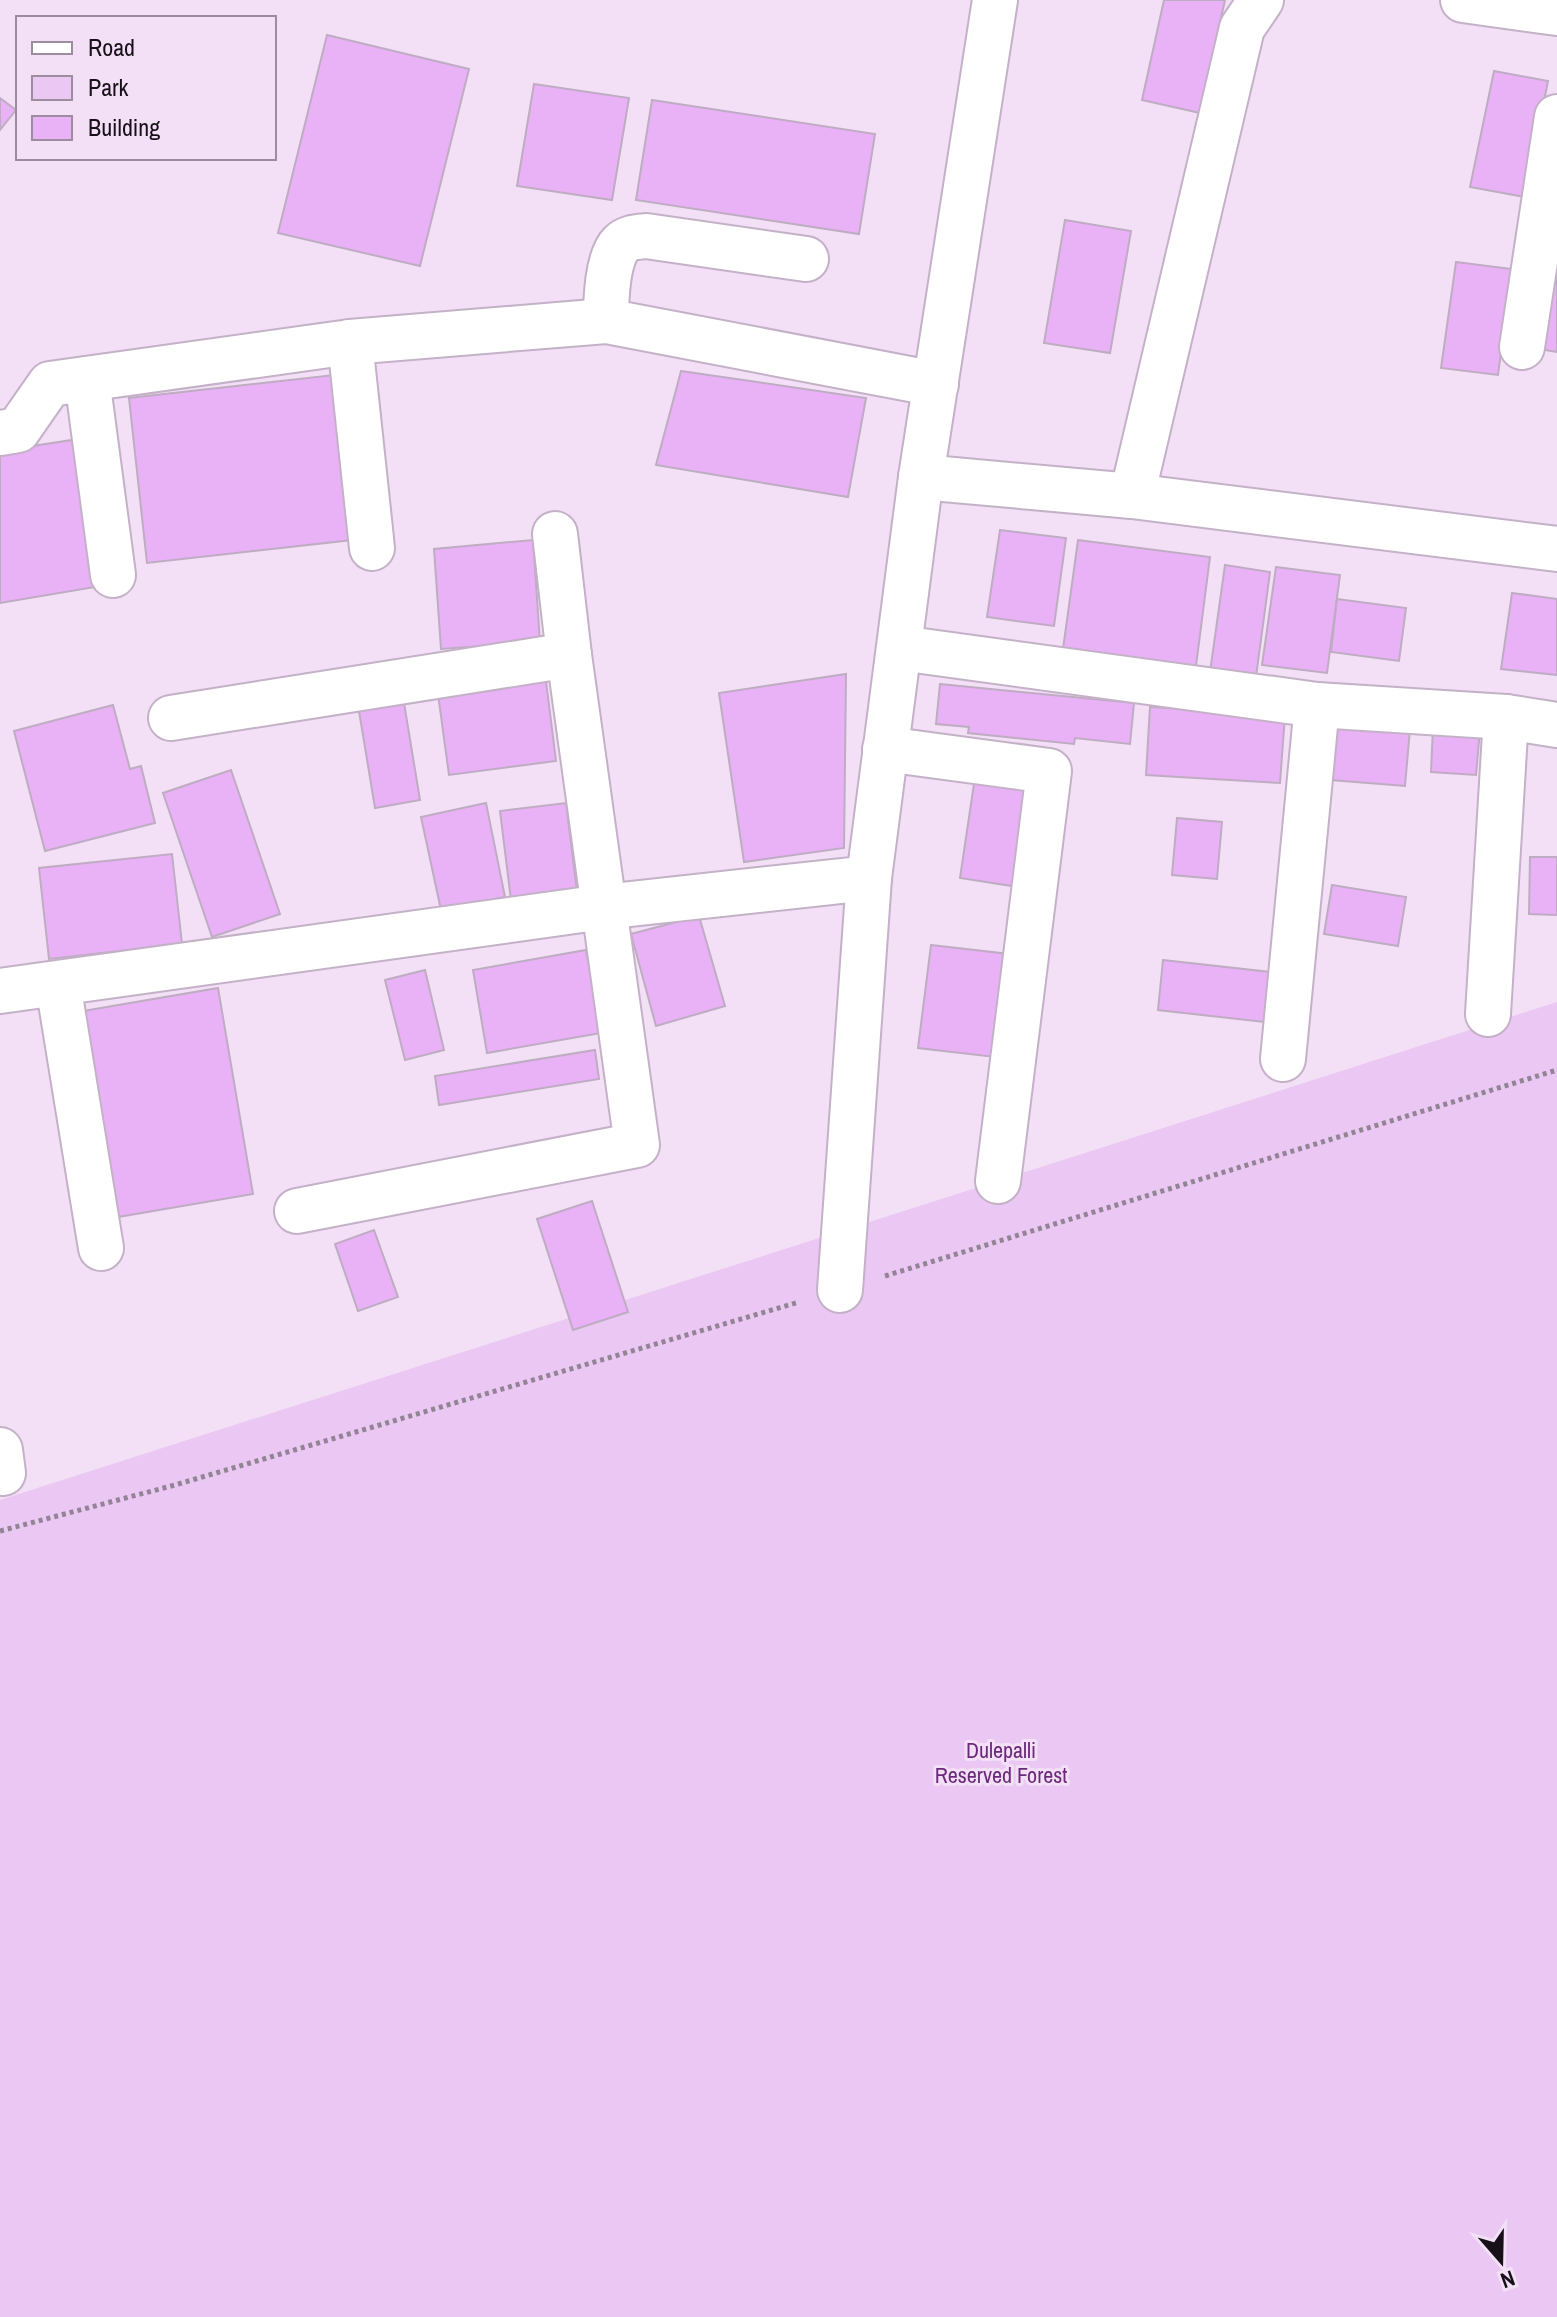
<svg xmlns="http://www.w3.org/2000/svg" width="1557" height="2317" font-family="'Archivo Narrow',sans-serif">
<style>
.green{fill:#ebc7f3}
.building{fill:#eab2f6;stroke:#beacc2;stroke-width:2}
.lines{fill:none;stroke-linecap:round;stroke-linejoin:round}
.minor-casing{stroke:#c4b1c8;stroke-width:48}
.path{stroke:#928494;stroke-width:5;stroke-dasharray:4 4;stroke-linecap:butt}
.minor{stroke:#fff;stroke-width:44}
.labels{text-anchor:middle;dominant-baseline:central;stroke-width:6;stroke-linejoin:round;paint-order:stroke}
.park-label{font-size:22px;fill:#6b2a79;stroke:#f3e0f7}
</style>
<rect width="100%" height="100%" fill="#f3e0f7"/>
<path class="green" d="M1557 1002V2317H0V1500Z"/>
<g class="building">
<path d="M1164 0H1225L1200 113 1142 100Z"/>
<path d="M327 35 469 69 420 266 278 233Z"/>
<path d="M1494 71 1548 81 1525 197 1470 187Z"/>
<path d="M534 84 629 98 612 200 517 186Z"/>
<path d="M0 98 16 110 0 130Z"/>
<path d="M652 100 875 134 859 234 636 200Z"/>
<path d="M1065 220 1131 231 1110 353 1044 343Z"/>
<path d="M1557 243V352L1539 349Z"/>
<path d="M1456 262 1512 269 1498 375 1441 368Z"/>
<path d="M681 371 866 398 848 497 656 465Z"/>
<path d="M343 374 361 539 147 563 129 398Z"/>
<path d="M72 440 95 587 0 603V451Z"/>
<path d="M1000 530 1066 538 1054 626 987 617Z"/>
<path d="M533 540 540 642 441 649 434 549Z"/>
<path d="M1078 540 1210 557 1196 666 1063 649Z"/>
<path d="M1225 565 1270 572 1256 677 1210 672Z"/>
<path d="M1276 567 1340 575 1327 673 1262 665Z"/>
<path d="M1512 593 1557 599V675L1501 669Z"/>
<path d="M1337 599 1406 608 1399 661 1331 652Z"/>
<path d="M846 674 844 848 744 862 719 693Z"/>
<path d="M546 681 556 761 449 775 438 694Z"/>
<path d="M940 684 1134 703 1130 744 1075 738 1074 744 968 733 969 727 936 724Z"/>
<path d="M404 703 420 800 375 808 359 711Z"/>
<path d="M113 705 130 769 141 766 155 823 45 851 14 731Z"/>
<path d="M1150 707 1285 715 1280 783 1146 775Z"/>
<path d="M1336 723 1410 729 1405 786 1331 780Z"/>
<path d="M1433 727 1480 730 1476 775 1431 772Z"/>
<path d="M231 770 280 914 212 937 163 793Z"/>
<path d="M975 777 1028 785 1012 886 960 878Z"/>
<path d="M486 803 505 897 441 910 421 817Z"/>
<path d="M566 803 577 891 511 900 500 811Z"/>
<path d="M1177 818 1222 822 1217 879 1172 875Z"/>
<path d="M172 854 182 944 49 959 39 868Z"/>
<path d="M1530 857H1557V915L1529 914Z"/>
<path d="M1332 885 1406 897 1398 946 1324 934Z"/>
<path d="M699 916 725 1006 656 1026 631 934Z"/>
<path d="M931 945 1009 954 995 1057 918 1048Z"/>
<path d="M586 950 601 1033 487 1053 473 970Z"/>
<path d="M1163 960 1270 972 1264 1022 1158 1010Z"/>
<path d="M425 970 444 1050 405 1060 385 980Z"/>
<path d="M218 988 253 1194 112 1218 77 1012Z"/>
<path d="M595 1050 599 1079 439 1105 435 1076Z"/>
<path d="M592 1201 628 1312 573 1330 537 1219Z"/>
<path d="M374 1230 398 1297 358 1311 335 1244Z"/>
</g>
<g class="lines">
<g class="minor-casing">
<g id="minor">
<path d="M1463 0 1557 13"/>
<path d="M606 321C606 301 607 258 621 244 628 237 638 237 646 236L806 259"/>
<path d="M350 342 372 548"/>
<path d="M1522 347 1557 117"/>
<path d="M87 379 113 575"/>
<path d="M0 433 18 430 50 384 350 342 606 321 936 384"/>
<path d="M921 477 1132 496 1557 549"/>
<path d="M1132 496 1242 28 1261 0"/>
<path d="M900 648 1317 705 1506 717 1557 725"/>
<path d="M171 718 569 655"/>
<path d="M885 749 1049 771 998 1181"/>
<path d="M58 984 101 1248"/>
<path d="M0 991 603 907 869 878 921 477 995 0"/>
<path d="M1488 1014 1506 717"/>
<path d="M1283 1059 1317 705"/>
<path d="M297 1211 637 1145 569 655 555 534"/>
<path d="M840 1290 869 878"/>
<path d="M0 1450 3 1473"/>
</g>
</g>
<g class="path">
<path d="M885 1276 1557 1070"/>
<path d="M0 1531 175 1485 799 1302"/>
</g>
<use href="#minor" class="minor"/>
</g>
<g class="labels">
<g class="park-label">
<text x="1001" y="1750">Dulepalli<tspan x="1001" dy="25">Reserved Forest</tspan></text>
</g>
</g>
<rect x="16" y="16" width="260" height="144" fill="#f3e0f7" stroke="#9b8d9e" stroke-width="2"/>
<rect x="32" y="42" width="40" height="12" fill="#ffffff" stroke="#9b8d9e" stroke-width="2"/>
<text x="88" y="56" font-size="24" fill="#171018">Road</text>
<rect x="32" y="76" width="40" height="24" fill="#ebc7f3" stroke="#9b8d9e" stroke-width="2"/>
<text x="88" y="96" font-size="24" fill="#171018">Park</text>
<rect x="32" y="116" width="40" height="24" fill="#eab2f6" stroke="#9b8d9e" stroke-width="2"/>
<text x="88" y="136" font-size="24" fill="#171018">Building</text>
<g transform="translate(1501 2261) rotate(160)" stroke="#f3e0f7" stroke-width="6" paint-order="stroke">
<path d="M0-6L14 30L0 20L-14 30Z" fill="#171018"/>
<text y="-12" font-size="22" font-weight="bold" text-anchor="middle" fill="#171018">N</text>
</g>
</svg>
